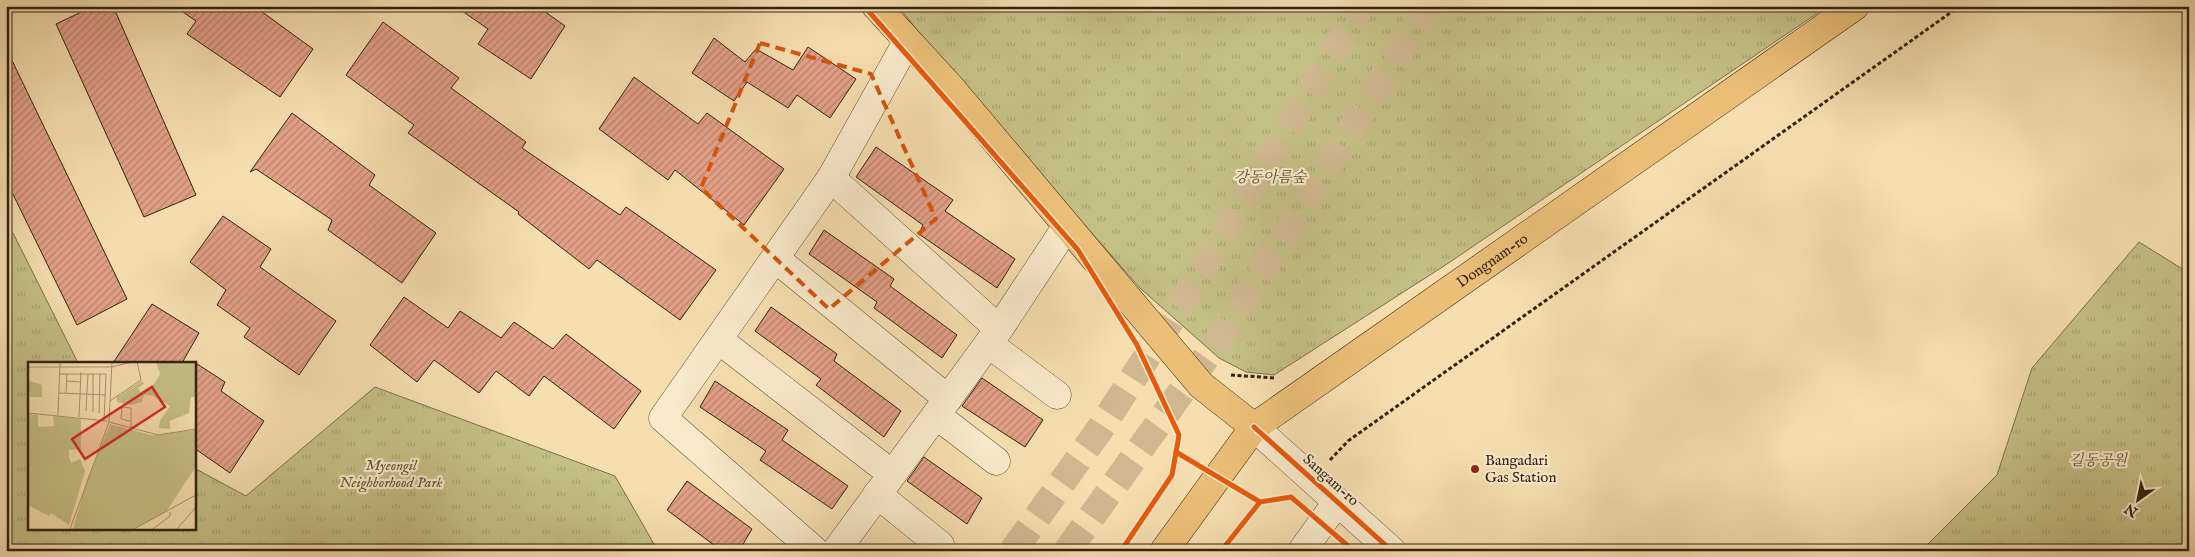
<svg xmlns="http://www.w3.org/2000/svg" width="2195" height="557" font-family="'IM FELL English','Noto Serif KR',serif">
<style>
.park{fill:url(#park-tufts);stroke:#7b704a}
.building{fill:url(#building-hatch);stroke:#322210}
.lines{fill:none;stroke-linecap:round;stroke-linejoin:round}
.highway-tunnel{stroke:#cfb88f;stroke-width:28;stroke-dasharray:28 14;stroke-linecap:butt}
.minor-casing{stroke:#635138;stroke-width:29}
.major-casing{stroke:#322210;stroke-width:29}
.path{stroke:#322210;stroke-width:3;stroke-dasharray:4 2.5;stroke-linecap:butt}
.minor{stroke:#f9eacb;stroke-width:28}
.major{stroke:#ebbf78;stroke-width:28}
.cycleway-casing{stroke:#f9eacb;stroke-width:8}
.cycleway{stroke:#e8590c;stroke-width:5}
.marked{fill:none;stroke:#d6540c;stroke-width:4;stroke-dasharray:10 6;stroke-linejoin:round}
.poi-dot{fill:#8f2418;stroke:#f9eacb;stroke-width:2}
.labels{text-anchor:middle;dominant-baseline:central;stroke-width:4.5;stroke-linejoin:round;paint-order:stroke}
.park-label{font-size:15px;font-style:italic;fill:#5e5133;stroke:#f9eacb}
.street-label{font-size:15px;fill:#322210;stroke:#f9eacb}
.poi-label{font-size:15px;fill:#322210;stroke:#f9eacb;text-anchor:start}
.inset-road{fill:none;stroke:#a8936f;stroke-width:1}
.view{fill:#d62828;fill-opacity:0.15;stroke:#d62828;stroke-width:2.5}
.inset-edge{fill:none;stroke:#322210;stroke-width:2.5}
</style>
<defs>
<pattern id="park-tufts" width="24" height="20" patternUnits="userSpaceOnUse" patternTransform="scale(1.25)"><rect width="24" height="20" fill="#c4bf85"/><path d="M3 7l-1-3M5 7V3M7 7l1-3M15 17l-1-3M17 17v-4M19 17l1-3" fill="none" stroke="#a9a472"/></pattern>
<pattern id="building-hatch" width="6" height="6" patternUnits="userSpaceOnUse" patternTransform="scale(1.25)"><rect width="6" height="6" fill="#e3a088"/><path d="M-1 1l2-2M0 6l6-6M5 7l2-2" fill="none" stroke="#b9826e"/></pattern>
</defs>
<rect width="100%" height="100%" fill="#f6deaf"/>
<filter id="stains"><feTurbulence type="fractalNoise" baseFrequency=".004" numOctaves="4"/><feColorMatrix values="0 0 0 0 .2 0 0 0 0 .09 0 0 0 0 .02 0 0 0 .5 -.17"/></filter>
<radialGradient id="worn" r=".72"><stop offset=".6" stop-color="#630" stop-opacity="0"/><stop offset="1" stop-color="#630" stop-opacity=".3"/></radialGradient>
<g class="park">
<path d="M898 6H1828L1444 266 1274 375 1246 372 1219 358 1140 288 957 80Z"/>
<path d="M6 219 78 363H29V528H194V468L246 496 375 387 615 476 658 551H6Z"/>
<path d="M2139 242 2189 273V551H1921L1997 475 2032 368Z"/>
</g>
<g class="building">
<path d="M94 6H113L196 195 144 217 56 24Z"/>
<path d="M174 6H254L313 49 280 97 187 34 196 21Z"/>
<path d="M455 6H537L565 26 531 79 478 44 488 29Z"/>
<path d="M383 22 459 78 451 88 526 142 522 148 620 215 626 207 716 270 680 320 597 260 589 269 518 214 519 212 408 133 414 125 346 75Z"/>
<path d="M714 38 745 62 756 49 793 70 808 47 856 79 830 118 797 95 788 108 747 82 734 101 692 73Z"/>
<path d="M6 48 127 299 77 325 6 180Z"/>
<path d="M634 77 698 124 707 113 784 169 744 225 675 170 668 180 599 129Z"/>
<path d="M292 113 375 175 369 185 436 233 402 283 328 230 332 220 256 169 250 172Z"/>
<path d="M876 147 953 200 945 211 1015 259 997 288 919 234 923 225 856 177Z"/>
<path d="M223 216 271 249 260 267 336 321 299 375 244 337 250 328 217 305 226 290 190 262Z"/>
<path d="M824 230 894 279 890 286 957 335 942 358 874 308 877 302 809 254Z"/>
<path d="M404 297 448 328 460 311 501 338 514 322 553 349 566 334 641 391 614 429 544 376 529 396 496 371 479 393 434 360 417 382 370 345Z"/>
<path d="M152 304 199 333 182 363H113Z"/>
<path d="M771 307 837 354 834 361 901 411 884 437 816 385 821 379 755 331Z"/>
<path d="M194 362 225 382 221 391 264 421 230 473 194 448Z"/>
<path d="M982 378 1043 420 1025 447 962 406Z"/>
<path d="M715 381 788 430 782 440 848 486 832 509 760 460 766 451 700 407Z"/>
<path d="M924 457 982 498 967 524 907 481Z"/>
<path d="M687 481 752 529 739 551H722L667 510Z"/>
</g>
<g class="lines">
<g class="highway-tunnel">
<path d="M1013 551 1100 429 1187 295 1361 6"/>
<path d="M1067 551 1222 335 1428 6"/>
</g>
<g class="minor-casing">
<g id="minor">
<path d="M831 178 999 329 836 551"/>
<path d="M776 259 948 399"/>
<path d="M999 329 1063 232"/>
<path d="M719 340 892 474"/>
<path d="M989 344 1057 395"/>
<path d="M936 415 996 461"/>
<path d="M1254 427 1392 551"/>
<path d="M877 494 940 545"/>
<path d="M815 551 663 418 831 178 907 42"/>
<path d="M1302 551 1337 502"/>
</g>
</g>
<g class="major-casing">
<g id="major">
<path d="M876 6 952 89 1201 385 1254 427"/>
<path id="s1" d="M1164 551 1254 427 1855 6"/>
</g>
</g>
<g class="path">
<path d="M1231 375 1275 378"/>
<path d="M1330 460 1348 441 1960 6"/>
</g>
<use href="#minor" class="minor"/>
<use href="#major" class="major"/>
<g class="cycleway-casing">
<g id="cycleway">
<path d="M864 6 1078 250 1137 345 1179 435 1172 475 1121 551"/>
<path d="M1254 427 1392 551"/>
<path d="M1176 452 1260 502 1291 497 1354 551"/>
<path d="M1221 551 1260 502"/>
</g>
</g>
<use href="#cycleway" class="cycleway"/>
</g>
<path class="marked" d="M760 43 871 74 936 219 829 309 701 188Z"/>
<circle class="poi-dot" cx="1475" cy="469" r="5"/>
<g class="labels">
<g class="park-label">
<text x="1270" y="177">강동아름숲</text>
<text x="2098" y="460">길동공원</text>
<text x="391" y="465">Myeongil<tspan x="391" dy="17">Neighborhood Park</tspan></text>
</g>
<g class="street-label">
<text stroke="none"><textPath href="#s1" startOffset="444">Dongnam-ro</textPath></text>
<text transform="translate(1331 480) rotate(42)">Sangam-ro</text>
</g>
<g class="poi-label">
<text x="1485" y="460">Bangadari<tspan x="1485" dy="17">Gas Station</tspan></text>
</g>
</g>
<g transform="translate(28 362)">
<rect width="168" height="168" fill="#f6deaf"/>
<path d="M128 0H167V35H163L161 51 142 59V67L131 66 132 59 142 44 123 33H116L114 40 103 43 89 40V35L114 19 116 22 110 26 112 30 126 22 132 12ZM0 18 14 23V35H2ZM0 52 10 53V65L26 64 25 54 53 57V87L41 88V95L43 101 52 97 57 109 41 163 23 151 21 154 0 143ZM82 62 123 73 167 68V106L138 150 106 167H45L59 118Z" fill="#c4bf85"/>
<path class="inset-road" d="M0 5H84M84 5 103 0M32 12H78L76 59M38 19 53 20M31 31 78 33M38 31 39 12M82 39 113 18 109 0M58 49 60 12M65 50V12M0 51 79 59M71 51 72 12M30 53 32 0M51 55 53 10M102 59 93 57 94 45 103 46V65M81 60 130 73 168 67M42 167 81 60 84 0M106 167 168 133M125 167 142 154V150M149 167 168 145"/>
<path class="view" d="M124 25 137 45 57 97 44 77Z"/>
<rect width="168" height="168" class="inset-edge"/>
</g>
<rect width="2195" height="557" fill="none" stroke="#f6deaf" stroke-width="25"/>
<rect x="8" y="8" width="2180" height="542" fill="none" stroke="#322210" stroke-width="2.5"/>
<rect x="12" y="12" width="2170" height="532" fill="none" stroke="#322210"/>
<g transform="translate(2138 500) rotate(213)" stroke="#f9eacb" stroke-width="4" paint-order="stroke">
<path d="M0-4L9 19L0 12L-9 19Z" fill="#322210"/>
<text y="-8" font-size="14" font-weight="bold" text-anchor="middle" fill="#322210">N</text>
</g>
<rect width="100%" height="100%" filter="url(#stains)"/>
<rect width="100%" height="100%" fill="url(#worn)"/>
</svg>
